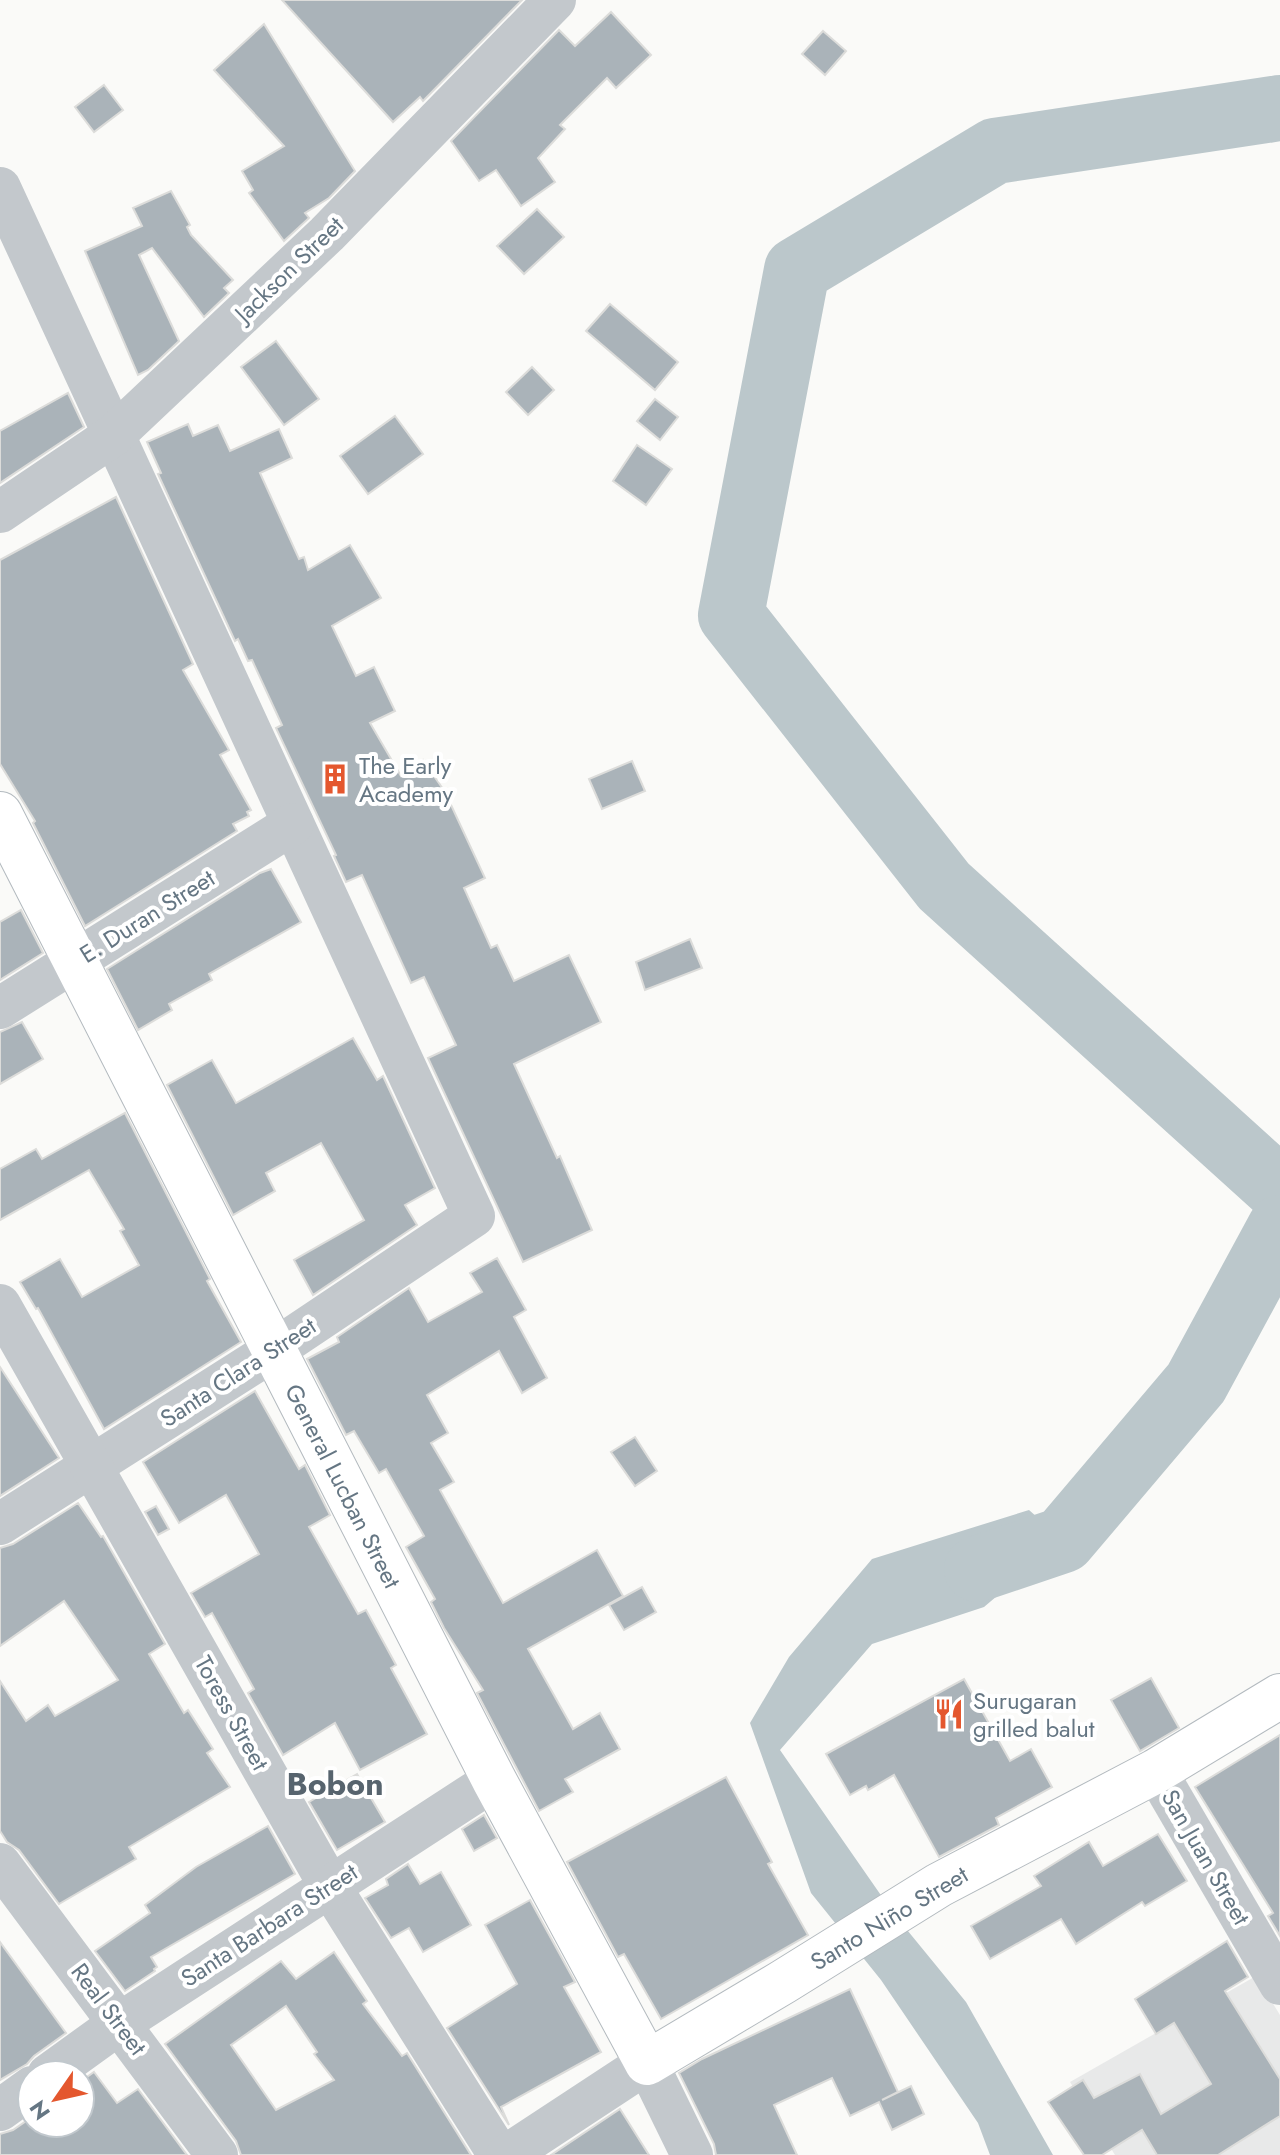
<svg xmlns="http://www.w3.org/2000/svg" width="1280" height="2155" font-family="Jost,sans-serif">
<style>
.built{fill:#e8e9e9}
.water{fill:#bbc7cb}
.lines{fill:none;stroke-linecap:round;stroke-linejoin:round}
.river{stroke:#bbc7cb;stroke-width:66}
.building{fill:#aab3b9;stroke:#dcdcda;stroke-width:2;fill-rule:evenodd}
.secondary-casing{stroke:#b3babf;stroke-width:46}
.street{stroke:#c3c8cc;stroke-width:42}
.secondary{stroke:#fff;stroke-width:44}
.labels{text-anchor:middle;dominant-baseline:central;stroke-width:8;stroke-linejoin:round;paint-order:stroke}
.street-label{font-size:24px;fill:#657683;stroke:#fff}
.poi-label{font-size:24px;fill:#657683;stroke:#fff;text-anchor:start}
.district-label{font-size:32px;font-weight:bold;fill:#57646e;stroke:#fff}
</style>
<rect width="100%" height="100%" fill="#fafaf8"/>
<path class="built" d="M1256 1976 1280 2015V2155H1115L1070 2082Z"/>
<path class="water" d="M1029 1510 1063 1540 984 1607 872 1644 780 1750 894 1914 966 2002 1053 2155H990L978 2123 881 1980 811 1893 750 1723 789 1657 872 1559Z"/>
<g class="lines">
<g class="river">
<path d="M1280 108 995 151 797 270 731 615 944 886 1280 1190"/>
<path d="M977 1569 1063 1540 1196 1383 1280 1228"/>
</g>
</g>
<g class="building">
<path d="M282 0H522L423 101 420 97 393 122Z"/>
<path d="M611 12 651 55 616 88 607 78 560 125 565 129 538 158 555 182 521 206 496 170 479 181 451 141 559 30 575 46Z"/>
<path d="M264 24 355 171 329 198 305 213 309 218 284 241 249 193 253 190 242 171 284 146 214 70Z"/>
<path d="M823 31 846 51 825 75 802 54Z"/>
<path d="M104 85 123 110 94 132 75 107Z"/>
<path d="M171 191 190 225 187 227 191 235 233 280 224 288 229 293 204 317 152 248 139 255 179 341 148 370 138 375 85 251 142 226 133 208Z"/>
<path d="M537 209 564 237 524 274 497 246Z"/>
<path d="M610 304 678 362 655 390 586 331Z"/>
<path d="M276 341 319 399 284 425 241 367Z"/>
<path d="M532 367 554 390 528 415 506 392Z"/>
<path d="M68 393 84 427 0 483V431Z"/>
<path d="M655 399 678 417 660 440 637 421Z"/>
<path d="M395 416 423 454 368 494 340 456Z"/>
<path d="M188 424 193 436 218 425 230 451 279 429 292 458 260 473 299 559 304 557 308 570 350 545 381 598 332 626 356 676 374 667 395 711 370 723 401 776 423 760 445 792 485 878 464 888 491 948 497 945 514 981 569 955 601 1022 514 1064 557 1158 560 1156 592 1230 523 1262 428 1058 456 1045 424 977 411 983 362 875 346 882 334 856 336 855 276 728 282 725 252 660 248 661 238 639 235 641 158 474 161 473 147 442Z"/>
<path d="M637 445 672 469 646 505 613 481Z"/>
<path d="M116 497 193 664 183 670 229 750 220 755 251 810 247 812 249 816 233 824 237 831 85 926 33 823 35 821 0 764V560Z"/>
<path d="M632 761 645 791 602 809 589 779Z"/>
<path d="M271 869 301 922 209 974 212 980 169 1004 172 1010 138 1030 107 969 260 873Z"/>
<path d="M21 910 43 953 0 980V922Z"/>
<path d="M690 939 702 968 645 990 636 962Z"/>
<path d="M22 1022 43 1059 0 1084V1032Z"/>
<path d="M353 1038 377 1080 383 1076 435 1188 405 1205 417 1225 313 1295 294 1260 364 1220 321 1143 266 1173 275 1191 233 1215 167 1085 212 1060 236 1103Z"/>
<path d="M125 1113 210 1279 207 1281 241 1342 104 1429 38 1308 36 1309 20 1282 60 1259 82 1297 139 1265 120 1231 124 1229 89 1170 0 1220V1169L36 1149 42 1159Z"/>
<path d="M497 1258 526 1310 514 1317 547 1378 522 1393 499 1351 427 1395 448 1433 431 1443 454 1482 440 1490 503 1603 597 1550 623 1596 528 1649 573 1729 600 1713 620 1749 565 1779 573 1792 539 1811 477 1693 483 1690 444 1628 431 1602 435 1599 406 1547 424 1536 386 1469 379 1473 354 1431 346 1435 307 1359 339 1342 337 1337 409 1288 428 1322 482 1292 470 1273Z"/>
<path d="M0 1367 59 1458 0 1496Z"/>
<path d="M255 1391 299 1469 305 1465 330 1515 309 1527 358 1614 366 1610 396 1665 391 1668 427 1734 360 1770 335 1723 283 1755 248 1693 254 1689 212 1613 205 1617 191 1593 259 1554 226 1495 179 1523 143 1462Z"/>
<path d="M635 1437 657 1471 635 1486 611 1452Z"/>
<path d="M78 1503 101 1537 103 1536 165 1644 149 1654 184 1713 188 1710 213 1749 207 1753 230 1787 129 1847 136 1859 59 1904 19 1850 7 1842 0 1831V1681L26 1721 48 1705 55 1716 118 1680 64 1601 0 1646V1548L13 1544Z"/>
<path d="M156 1506 169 1529 158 1535 145 1512Z"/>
<path d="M642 1587 656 1612 624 1630 609 1605Z"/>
<path d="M1151 1678 1179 1728 1140 1751 1111 1700Z"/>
<path d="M964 1679 1010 1761 1031 1749 1052 1787 996 1818 999 1825 939 1857 894 1775 868 1790 866 1786 850 1795 826 1754Z"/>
<path d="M1280 1735V1936L1268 1916 1273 1913 1195 1787Z"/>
<path d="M357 1774 385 1822 337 1850 309 1802Z"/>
<path d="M726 1777 772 1862 768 1864 808 1935 661 2019 624 1954 618 1957 567 1862Z"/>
<path d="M484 1815 497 1838 474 1851 462 1829Z"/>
<path d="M268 1826 295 1874 151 1957 157 1967 154 1969 155 1971 125 1991 95 1951 150 1913 145 1905 196 1867Z"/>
<path d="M1158 1834 1187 1881 1145 1906 1142 1902 1076 1944 1061 1919 990 1959 971 1926 1041 1886 1034 1876 1089 1842 1103 1866Z"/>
<path d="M408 1864 420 1884 441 1872 471 1925 423 1952 409 1928 391 1938 365 1898 388 1885 386 1879Z"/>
<path d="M530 1900 575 1982 564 1987 601 2052 501 2107 509 2125 447 2028 517 1984 485 1925Z"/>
<path d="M1227 1941 1248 1977 1225 1991 1280 2079V2116L1218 2155H1157L1142 2130 1102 2155H1084L1048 2102 1083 2080 1094 2098 1140 2074 1161 2114 1211 2084 1174 2023 1156 2034 1135 1999Z"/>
<path d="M0 1942 66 2033 34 2056 27 2064 0 2080Z"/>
<path d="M334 1952 367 2001 363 2004 402 2056 407 2053 471 2155H241L236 2141 165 2044 281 1961 296 1979ZM286 2006 317 2052 314 2054 334 2080 276 2110 231 2045Z"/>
<path d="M850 1989 898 2092 882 2100 911 2086 924 2114 892 2130 879 2102 850 2116 832 2078 774 2105 797 2155H716L714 2144 679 2073 702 2059Z"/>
<path d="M94 2072 117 2103 138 2089 187 2155H0V2134L13 2130 32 2117V2123H80V2082Z"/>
<path d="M620 2109 649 2155H551Z"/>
</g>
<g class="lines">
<g class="secondary-casing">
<path id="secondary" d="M0 814 494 1780 647 2063 783 1982 939 1885 1156 1771 1280 1696"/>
</g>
<g class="street">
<path d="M0 188 474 1216 274 1350 0 1524"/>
<path d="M0 512 114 435 327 234 555 0"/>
<path d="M0 1008 293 824"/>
<path d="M0 1305 329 1885 499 2155"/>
<path d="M1156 1771 1280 1984"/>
<path d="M0 1864 217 2155"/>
<path d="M48 2075 120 2023 494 1780"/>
<path d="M0 2110 32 2087"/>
<path d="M507 2155 647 2063 692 2155"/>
</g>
<use href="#secondary" class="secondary"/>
</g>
<defs>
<g id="building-bare" transform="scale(2.4)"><path d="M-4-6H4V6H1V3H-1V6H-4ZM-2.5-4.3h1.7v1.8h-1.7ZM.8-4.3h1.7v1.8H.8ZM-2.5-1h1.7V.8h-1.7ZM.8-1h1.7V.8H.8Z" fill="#e4572e" stroke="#fff" stroke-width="2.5" paint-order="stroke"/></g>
<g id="restaurant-bare" transform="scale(2.4)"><path d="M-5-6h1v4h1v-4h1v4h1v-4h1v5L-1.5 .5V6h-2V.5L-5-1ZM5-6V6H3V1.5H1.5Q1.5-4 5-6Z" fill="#e4572e" stroke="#fff" stroke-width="2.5" paint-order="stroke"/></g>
</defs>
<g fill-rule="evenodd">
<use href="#building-bare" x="335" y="779"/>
<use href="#restaurant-bare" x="949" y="1714"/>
</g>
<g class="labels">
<g class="street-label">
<text transform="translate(289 269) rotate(-44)">Jackson Street</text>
<text transform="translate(147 916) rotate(-32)">E. Duran Street</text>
<text transform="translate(238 1372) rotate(-33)">Santa Clara Street</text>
<text transform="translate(343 1486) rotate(63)">General Lucban Street</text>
<text transform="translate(232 1713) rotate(61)">Toress Street</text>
<text transform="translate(1206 1857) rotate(60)">San Juan Street</text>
<text transform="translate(889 1918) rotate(-31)">Santo Niño Street</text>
<text transform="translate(269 1925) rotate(-33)">Santa Barbara Street</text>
<text transform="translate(109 2009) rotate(53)">Real Street</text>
</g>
<g class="poi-label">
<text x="359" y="765">The Early<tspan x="359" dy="28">Academy</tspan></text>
<text x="973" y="1700">Surugaran<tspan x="973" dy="28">grilled balut</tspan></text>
</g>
<g class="district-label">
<text x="335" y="1784">Bobon</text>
</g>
</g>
<g transform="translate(56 2099) rotate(236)"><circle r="38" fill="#ffffff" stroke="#c1c8cd" stroke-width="2"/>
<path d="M0-6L14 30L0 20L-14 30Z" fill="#e4572e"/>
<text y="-12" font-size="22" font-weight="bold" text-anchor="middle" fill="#657683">N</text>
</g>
</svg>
